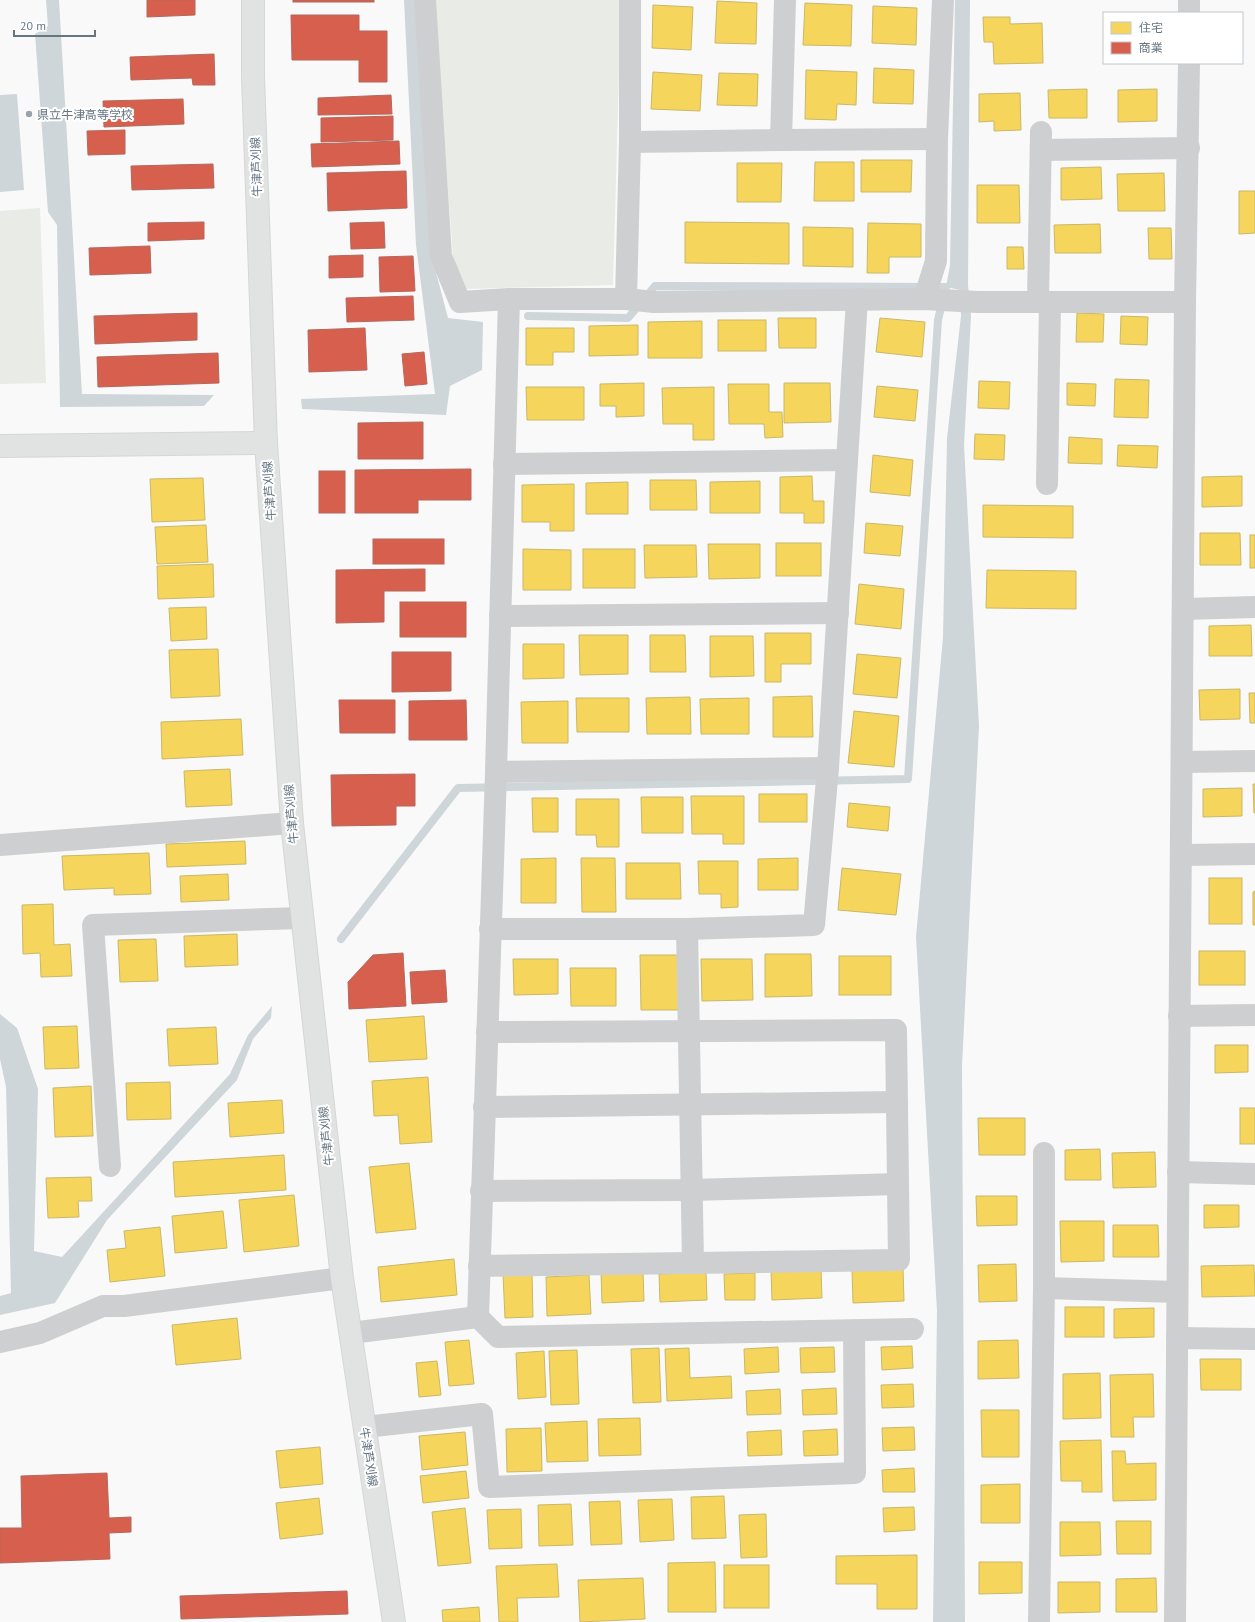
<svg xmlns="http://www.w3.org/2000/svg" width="1255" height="1622" font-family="'PT Sans','Noto Sans JP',sans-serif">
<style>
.green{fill:#e8ebe6}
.water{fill:#ced6d9}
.homes{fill:#f6d55c;stroke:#cab868}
.shops{fill:#d6604d;stroke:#b4675d}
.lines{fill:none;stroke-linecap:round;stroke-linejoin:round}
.stream{stroke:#ced6d9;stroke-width:8}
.secondary-casing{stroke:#d5d6d7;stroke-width:24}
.primary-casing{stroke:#d5d6d7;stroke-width:24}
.street{stroke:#cecfd0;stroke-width:22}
.secondary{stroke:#e1e2e2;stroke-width:22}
.primary{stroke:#e1e2e2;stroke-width:22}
.poi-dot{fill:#99a4ac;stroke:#fff;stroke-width:1.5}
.labels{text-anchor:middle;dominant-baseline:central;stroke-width:4;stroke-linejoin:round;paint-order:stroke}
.poi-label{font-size:12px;fill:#657683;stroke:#fff;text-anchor:start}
.street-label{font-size:12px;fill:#657683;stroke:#fff}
</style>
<rect width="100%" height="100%" fill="#f9f9f9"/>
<g class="green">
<path d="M434 0H621L613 285 464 289 453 256Z"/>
<path d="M40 208 46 383 0 384V211Z"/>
</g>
<g class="water">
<path d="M46 0H59L82 394 214 395 204 406 60 407 57 225 48 212 35 34 48 26Z"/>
<path d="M404 0H415L433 261 448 318 483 322 482 370 450 386 446 415 302 409 301 399 435 394 416 245Z"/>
<path d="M955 0H970L968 285 971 316 964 445 979 726 962 1066 965 1622H933L937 1311 916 937 943 637 947 438 961 316 960 290 946 287 950 265Z"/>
<path d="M17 94 24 190 0 192V95Z"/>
<path d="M272 1006 271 1018 253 1039 237 1080 107 1220 55 1303 0 1315V1296L11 1293 6 1087 0 1059V1014L17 1028 38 1089 34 1251 62 1257 230 1074 248 1035Z"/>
</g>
<g class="homes">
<path d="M717 1 757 3 756 44 715 43Z"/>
<path d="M805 3 852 5 851 46 803 45Z"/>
<path d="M653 5 693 7 691 50 652 48Z"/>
<path d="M873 6 917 8 916 45 872 43Z"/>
<path d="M983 17H1010V24L1042 23 1043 63 994 64 993 42H984Z"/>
<path d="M874 68 914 70 913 104 873 103Z"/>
<path d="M806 70 857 72 856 105 837 104 836 120 805 119Z"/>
<path d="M653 72 702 75 700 111 651 109Z"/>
<path d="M719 73 758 74 757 106 717 105Z"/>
<path d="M1087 89V118H1049L1048 90Z"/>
<path d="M1157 89V121L1118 122V90Z"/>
<path d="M1020 93 1021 130 994 131V121L979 122V94Z"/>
<path d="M861 160H912L911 192H861Z"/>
<path d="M815 162H854V201H814Z"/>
<path d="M737 163H782L781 202H737Z"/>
<path d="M1101 167 1102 199 1061 200V168Z"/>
<path d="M1164 173 1165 211H1118L1117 174Z"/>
<path d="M977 185H1019L1020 223H977Z"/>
<path d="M1239 191H1255V233L1239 234Z"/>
<path d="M685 222 789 223V264L685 263Z"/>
<path d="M868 223 921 224V257H889V273H867Z"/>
<path d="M1100 224 1101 253H1055L1054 225Z"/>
<path d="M803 227 853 228V267L803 266Z"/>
<path d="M1148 228H1171L1172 259H1149Z"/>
<path d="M1007 247H1023L1024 269H1007Z"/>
<path d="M1077 313 1104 314 1103 342H1076Z"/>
<path d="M1121 316 1148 317 1147 345 1120 344Z"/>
<path d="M778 318H816V348H779Z"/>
<path d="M880 318 925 322 922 357 876 352Z"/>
<rect x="718" y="320" width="48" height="31"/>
<path d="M702 321V358H648V322Z"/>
<path d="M638 325V355L589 356V326Z"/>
<path d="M526 328H574V352H553V365H526Z"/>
<path d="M1115 379 1149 380 1148 418 1114 417Z"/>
<path d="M979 381 1010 382 1009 409 978 408Z"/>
<path d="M644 383V416L616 417V406H600V384Z"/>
<path d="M784 383H830L831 422 784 423Z"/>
<path d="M1067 383 1096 384 1095 406 1067 405Z"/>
<path d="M728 384H769V412H782L783 437 765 438 764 424H729Z"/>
<path d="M877 386 918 390 915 421 874 417Z"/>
<path d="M526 387H584V420H527Z"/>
<path d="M714 387V440H693V424H663L662 388Z"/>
<path d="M975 434 1005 435 1004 460 974 459Z"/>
<path d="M1069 437 1102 439V464L1068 463Z"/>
<path d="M1118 445 1158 446 1157 468 1117 466Z"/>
<path d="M873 455 913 460 910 496 870 492Z"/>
<path d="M812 476 813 501H824V523H804V513H780V477Z"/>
<path d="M1242 476V506L1202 507V477Z"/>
<path d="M203 478 205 520 152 522 150 479Z"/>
<path d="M650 480H696L697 510H650Z"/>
<path d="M760 481V513H710V482Z"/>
<path d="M628 482V514H586V483Z"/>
<path d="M574 484V531H550V522H522V485Z"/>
<path d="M983 505 1073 506V538L983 537Z"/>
<path d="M866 523 903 526 900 556 864 553Z"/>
<path d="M206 525 208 562 157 564 155 527Z"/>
<path d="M1200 533H1240L1241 565H1200Z"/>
<rect x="1250" y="535" width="5" height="33"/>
<rect x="776" y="543" width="45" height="33"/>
<path d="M708 544H760V578L709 579Z"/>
<path d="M644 545H696L697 577 645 578Z"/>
<path d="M523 549 571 550V590H523Z"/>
<rect x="583" y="549" width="52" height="39"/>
<path d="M213 564 214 597 158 599 157 566Z"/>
<path d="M987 570 1076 571V609L986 608Z"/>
<path d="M859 584 904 589 901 629 855 624Z"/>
<path d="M206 607 207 639 171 641 169 608Z"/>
<path d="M1251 625 1252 656H1209V626Z"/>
<path d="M765 633H811V664H781V682H765Z"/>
<path d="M579 635H628V674L580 675Z"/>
<path d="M650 635H685L686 672H650Z"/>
<path d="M710 636H753L754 676 710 677Z"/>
<path d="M523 644H564V678L523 679Z"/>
<path d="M218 649 220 696 171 698 169 650Z"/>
<path d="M857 654 901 658 897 698 853 694Z"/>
<path d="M1240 689V719L1200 720 1199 690Z"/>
<path d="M1249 693H1255V723H1250Z"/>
<path d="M812 696 813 737H773V697Z"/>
<path d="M690 697 691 734H647L646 698Z"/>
<path d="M576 698H629V732H577Z"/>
<path d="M749 698V734H701L700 699Z"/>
<path d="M568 701V743H522L521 702Z"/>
<path d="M854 711 899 716 894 767 848 763Z"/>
<path d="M241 719 243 755 162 759 161 722Z"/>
<path d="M230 769 232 805 186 807 184 771Z"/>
<path d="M1253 784H1255V813H1254Z"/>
<path d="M1242 788V816L1203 817V789Z"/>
<rect x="759" y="794" width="48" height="28"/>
<path d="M691 796H744V844H723V834H692Z"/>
<path d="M641 797H683V833H642Z"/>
<path d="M532 798H558V832H533Z"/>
<path d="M576 799H619V847H597L596 835H576Z"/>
<path d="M849 803 890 807 888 831 847 827Z"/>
<path d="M245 841 246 864 167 867 166 844Z"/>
<path d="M149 853 151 894 114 895V888L64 890 62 856Z"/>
<path d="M556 858V903H521V859Z"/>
<path d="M581 858H615L616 912H582Z"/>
<path d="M798 858V890H758V859Z"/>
<path d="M698 861H738V907L721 908V894H699Z"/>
<path d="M626 863H680L681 899H626Z"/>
<path d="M842 868 901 874 896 915 838 910Z"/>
<path d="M228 874 229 900 181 902 180 876Z"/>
<rect x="1209" y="878" width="33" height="46"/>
<path d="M1255 891V925H1253V892Z"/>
<path d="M53 904 54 945 70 944 72 976 41 977 40 953 23 954 22 905Z"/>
<path d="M237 934 238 965 185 967 184 936Z"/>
<path d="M156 939 158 981 120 982 118 940Z"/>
<rect x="1199" y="951" width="46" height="34"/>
<path d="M765 954H811L812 996 765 997Z"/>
<path d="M640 955H681L682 1010H641Z"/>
<rect x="839" y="956" width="52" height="39"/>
<path d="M513 959H558V994L514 995Z"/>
<path d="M701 959H752L753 1000 702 1001Z"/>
<path d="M570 968H616V1006H571Z"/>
<path d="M424 1016 427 1059 369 1062 366 1020Z"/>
<path d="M77 1026 79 1068 45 1069 43 1027Z"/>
<path d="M216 1027 218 1064 169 1066 167 1029Z"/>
<path d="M1215 1045H1248V1072L1215 1073Z"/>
<path d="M428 1077 432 1142 400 1144 398 1115 374 1116 372 1081Z"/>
<path d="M170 1082 171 1119 127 1120 126 1083Z"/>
<path d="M91 1086 93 1136 55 1137 53 1088Z"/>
<path d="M282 1100 284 1133 230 1137 228 1103Z"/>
<rect x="1240" y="1108" width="15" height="36"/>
<path d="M978 1118H1025V1155H979Z"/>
<path d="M1100 1149 1101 1180H1065V1150Z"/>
<path d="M1155 1152 1156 1187 1113 1188 1112 1153Z"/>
<path d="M284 1155 286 1190 175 1197 173 1162Z"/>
<path d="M409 1163 416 1229 376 1233 369 1167Z"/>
<path d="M91 1177 92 1201H78L79 1217 48 1218 46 1178Z"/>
<path d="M294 1195 299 1246 244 1252 239 1200Z"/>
<path d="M976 1196H1017V1225L977 1226Z"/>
<path d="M1204 1205H1239V1227L1204 1228Z"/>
<path d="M223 1211 227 1248 175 1253 172 1216Z"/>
<path d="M1060 1221H1104V1261L1061 1262Z"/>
<path d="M1113 1225H1158L1159 1257H1113Z"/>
<path d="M160 1227 165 1276 110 1282 107 1250 126 1248 124 1231Z"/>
<path d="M454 1259 457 1295 381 1302 378 1267Z"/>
<path d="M1016 1264 1017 1301 979 1302 978 1265Z"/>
<path d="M1254 1265 1255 1296 1202 1297 1201 1266Z"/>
<path d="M903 1268 904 1301 853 1303 852 1270Z"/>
<path d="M821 1269 822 1298 772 1300 771 1271Z"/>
<path d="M643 1272 644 1301 602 1303 601 1273Z"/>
<path d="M706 1272 707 1300 660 1302 659 1274Z"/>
<path d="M532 1273 533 1317 505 1318 503 1274Z"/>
<path d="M755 1273V1300H725L724 1274Z"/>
<path d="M589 1275 591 1314 547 1316 546 1277Z"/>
<rect x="1065" y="1307" width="39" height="30"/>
<path d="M1154 1308V1337L1114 1338V1309Z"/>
<path d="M237 1318 241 1359 176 1365 172 1325Z"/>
<path d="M469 1340 474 1384 449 1386 445 1342Z"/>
<path d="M1018 1340 1019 1378 978 1379V1341Z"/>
<path d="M912 1346 913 1368 882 1370 881 1347Z"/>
<path d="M778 1347 779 1372 745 1374 744 1349Z"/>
<path d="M834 1347 835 1372 801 1373 800 1348Z"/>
<path d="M659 1348 661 1402 633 1403 631 1349Z"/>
<path d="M689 1348 690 1378 731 1376 732 1398 667 1401 665 1349Z"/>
<path d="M577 1350 579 1404 551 1405 549 1351Z"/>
<path d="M544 1351 546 1397 518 1399 516 1353Z"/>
<path d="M1200 1359H1241V1390H1201Z"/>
<path d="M437 1361 441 1395 419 1397 416 1363Z"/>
<path d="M1100 1373 1101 1418 1063 1419V1374Z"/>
<path d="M1153 1374 1154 1417H1133L1134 1437H1111L1110 1375Z"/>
<path d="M913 1384 914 1407 882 1408 881 1385Z"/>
<path d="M836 1388 837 1414 803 1415 802 1390Z"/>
<path d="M780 1389 781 1414 747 1415 746 1391Z"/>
<path d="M981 1410H1019V1457H982Z"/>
<path d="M640 1418 641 1455 599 1456 598 1419Z"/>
<path d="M587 1421 588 1461 547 1462 545 1423Z"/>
<path d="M914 1427 915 1450 883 1451 882 1428Z"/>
<path d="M541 1428 542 1471 507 1472 506 1429Z"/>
<path d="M837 1429 838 1455 804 1456 803 1431Z"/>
<path d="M781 1430 782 1455 748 1456 747 1432Z"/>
<path d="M465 1432 468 1465 422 1470 419 1436Z"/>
<path d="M1101 1440 1102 1492H1082V1481H1061L1060 1441Z"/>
<path d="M320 1447 323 1484 280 1488 276 1451Z"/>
<path d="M1112 1451H1125L1126 1464 1156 1463V1500L1113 1501Z"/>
<path d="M914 1468 915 1492H883L882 1470Z"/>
<path d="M466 1471 469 1498 423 1503 420 1476Z"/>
<path d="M1020 1484V1523H981V1485Z"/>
<path d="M724 1496 726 1538 692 1539 691 1497Z"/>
<path d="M319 1498 323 1534 280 1539 276 1503Z"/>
<path d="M672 1499 674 1540 640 1542 638 1500Z"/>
<path d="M620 1501 622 1544 591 1545 589 1502Z"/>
<path d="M571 1504 573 1545 539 1546 538 1505Z"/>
<path d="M914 1507 915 1530 884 1532 883 1508Z"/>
<path d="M465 1508 471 1563 438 1566 432 1512Z"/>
<path d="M521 1509 522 1548 489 1549 487 1510Z"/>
<path d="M766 1514 767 1557 741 1558 739 1515Z"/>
<path d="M1116 1521H1151V1554H1117Z"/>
<path d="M1060 1522H1100L1101 1555 1060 1556Z"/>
<path d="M917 1555V1609H877V1584H836V1556Z"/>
<path d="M715 1562 716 1612H668V1563Z"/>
<path d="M979 1562H1022V1593L979 1594Z"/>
<path d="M557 1564 559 1597 517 1598 518 1622H499L496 1566Z"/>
<rect x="724" y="1565" width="45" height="43"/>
<path d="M643 1578 645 1619 580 1622 578 1580Z"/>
<path d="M1156 1578 1157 1612H1116V1579Z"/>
<path d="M1058 1582H1100V1612L1058 1613Z"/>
<path d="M479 1607 480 1622H443L442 1610Z"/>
</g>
<g class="shops">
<path d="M147 0H195V15L147 17Z"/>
<rect x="293" y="0" width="81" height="2"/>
<path d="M291 15H359V31H387V82H359V60H292Z"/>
<path d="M214 54 215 85H193L192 78 131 80 130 57Z"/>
<path d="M391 95 392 114 318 115V98Z"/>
<path d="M183 99 184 124 104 127 103 101Z"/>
<path d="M393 116V140L321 142V118Z"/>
<path d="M125 130V154L88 155 87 131Z"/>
<path d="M399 141 400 164 312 167 311 144Z"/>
<path d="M213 164 214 188 132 190 131 166Z"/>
<path d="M406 171 407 208 328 211 327 173Z"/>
<path d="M204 222V239L148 241V223Z"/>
<path d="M384 222 385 248 351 249 350 223Z"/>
<path d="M150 246 151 273 90 275 89 248Z"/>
<path d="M363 255V277L329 278V256Z"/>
<path d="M413 256 415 291 380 292 379 257Z"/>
<path d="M413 296 414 320 347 322 346 298Z"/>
<path d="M197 313V340L95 344 94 316Z"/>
<path d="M365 328 367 370 309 372 308 330Z"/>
<path d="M424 352 427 384 405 386 402 354Z"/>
<path d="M218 353 219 383 98 387 97 357Z"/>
<path d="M423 422V459H358V423Z"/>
<path d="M471 469V500H418V513H355V470Z"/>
<rect x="319" y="471" width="26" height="42"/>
<rect x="373" y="539" width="71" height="25"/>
<path d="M425 569V591H384V622L336 623V570Z"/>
<rect x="400" y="602" width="66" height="35"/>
<path d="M392 652H451V691L392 692Z"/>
<path d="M339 700H395V733H340Z"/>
<path d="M466 700 467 740H409V701Z"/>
<path d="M415 774V806H396V825L332 826 331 775Z"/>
<path d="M403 953 406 1006 349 1009 348 982 373 955Z"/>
<path d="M445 970 447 1002 412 1004 410 972Z"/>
<path d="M107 1473 109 1518 131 1517V1532L109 1533 110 1559 0 1563V1528H22L21 1476Z"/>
<path d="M347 1591 348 1614 181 1619 180 1596Z"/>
</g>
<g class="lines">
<path class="stream" d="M341 939 458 788 908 779 938 320 946 287 655 286 628 318 528 316"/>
<g class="secondary-casing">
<path id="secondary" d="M0 446 266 443"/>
</g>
<g class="primary-casing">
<path id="primary" d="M253 0V77L266 443 292 823 342 1278 394 1622"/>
</g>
<g class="street">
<path d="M425 0 441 256 460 302 509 299"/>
<path d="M1189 13V0"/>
<path d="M781 140 937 139"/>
<path d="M630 142 781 140 785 0"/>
<path d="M1041 150 1189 148"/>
<path d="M626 299 630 142V0"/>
<path d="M924 299 936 261 937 139 943 0"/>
<path d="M1038 302 1041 132"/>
<path d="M1185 302 1189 63"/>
<path d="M504 464 847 460"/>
<path d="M1047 484 1050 302"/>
<path d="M1183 609 1255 607"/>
<path d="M500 616 838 613"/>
<path d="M1182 762 1255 761"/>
<path d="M496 772 828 768"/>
<path d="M0 845 292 823"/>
<path d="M1181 855 1255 854"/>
<path d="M490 929H687L814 925 828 768 857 299"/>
<path d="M687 929 693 1263"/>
<path d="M1179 1016 1255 1015"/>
<path d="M484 1107 897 1102"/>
<path d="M110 1166 93 925 301 918"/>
<path d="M1178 1172 1255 1174"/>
<path d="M481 1191 691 1190 898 1184"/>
<path d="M479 1266 899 1260 896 1030 487 1032"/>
<path d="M1044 1288 1177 1292"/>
<path d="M478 1317 496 772 509 299H626L654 302 924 299 978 302H1185L1175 1622"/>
<path d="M351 1333 478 1317 498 1337 913 1329"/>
<path d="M1177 1338 1255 1339"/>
<path d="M0 1342 40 1333 103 1306H124L342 1278"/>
<path d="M365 1427 482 1414 489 1487 855 1473 854 1331"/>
<path d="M1039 1622 1044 1288V1153"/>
</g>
<use href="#secondary" class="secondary"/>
<use href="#primary" class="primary"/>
</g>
<circle class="poi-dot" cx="29" cy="114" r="4"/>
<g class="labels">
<g class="poi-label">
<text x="37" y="114">県立牛津高等学校</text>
</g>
<g class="street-label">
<text transform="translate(256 167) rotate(-92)">牛津芦刈線</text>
<text transform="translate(269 491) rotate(-94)">牛津芦刈線</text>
<text transform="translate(291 814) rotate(-95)">牛津芦刈線</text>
<text transform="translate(326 1136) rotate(-96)">牛津芦刈線</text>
<text transform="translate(369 1457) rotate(81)">牛津芦刈線</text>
</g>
</g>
<rect x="1103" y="12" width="140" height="52" fill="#ffffff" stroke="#c1c8cd"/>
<rect x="1111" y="22" width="20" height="12" fill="#f6d55c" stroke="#c1c8cd"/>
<text x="1139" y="32" font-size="12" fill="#657683">住宅</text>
<rect x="1111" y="42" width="20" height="12" fill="#d6604d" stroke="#c1c8cd"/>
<text x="1139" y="52" font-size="12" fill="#657683">商業</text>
<path d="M14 30v6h81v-6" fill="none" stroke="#657683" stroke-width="2"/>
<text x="20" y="30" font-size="12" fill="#657683" stroke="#ffffff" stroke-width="3" paint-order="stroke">20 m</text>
</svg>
